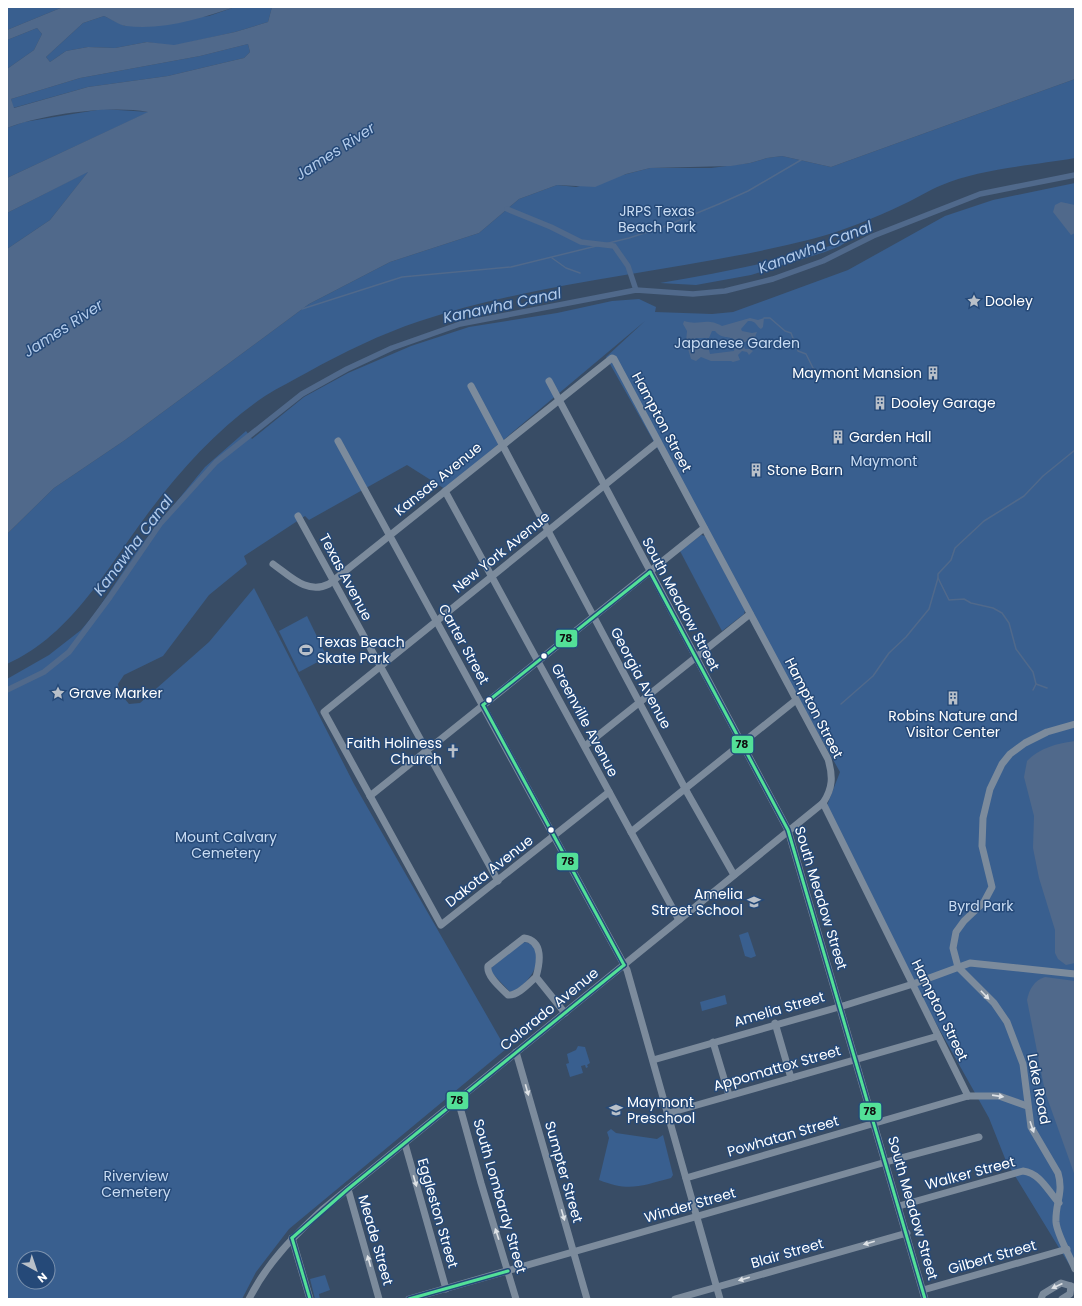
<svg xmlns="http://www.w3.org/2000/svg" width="1082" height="1306" font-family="Poppins,sans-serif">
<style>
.green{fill:#395f8f;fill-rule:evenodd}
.water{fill:#50698b;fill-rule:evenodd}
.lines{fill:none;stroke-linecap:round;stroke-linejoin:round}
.stream{stroke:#50698b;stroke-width:1.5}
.canal{stroke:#50698b;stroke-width:5.5}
.minor{stroke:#7c8b9c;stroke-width:7}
.bus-1-casing{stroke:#254978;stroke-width:6}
.bus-1{stroke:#53e098;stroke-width:3}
.oneway{fill:#dee2e6}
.bus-dot{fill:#fff;stroke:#254978;stroke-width:1.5}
.labels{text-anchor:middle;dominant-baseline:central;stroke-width:3;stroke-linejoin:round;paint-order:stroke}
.park-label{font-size:14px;fill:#c9dcf3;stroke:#254978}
.poi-label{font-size:14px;fill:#fff;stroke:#254978;text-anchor:start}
.street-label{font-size:14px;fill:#fff;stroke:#254978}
.water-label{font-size:15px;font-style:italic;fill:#b2cbeb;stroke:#254978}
.line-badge{stroke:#254978;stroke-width:1.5}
.pale-badge-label{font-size:11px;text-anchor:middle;font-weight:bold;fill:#111}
</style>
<rect width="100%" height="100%" fill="#384c65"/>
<g class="green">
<path d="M7 7H63L7 30Z"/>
<path d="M235 7H272L268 22 235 32 173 46 147 42 115 48 88 47 66 51 50 62 46 57 83 23 104 16 125 26 209 16Z"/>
<path d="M37 28 42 34 34 50 7 69V40Z"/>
<path d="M248 44 250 52 244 58 210 66 168 76 88 87 13 108 11 99 80 78 200 56Z"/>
<path d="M1075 79V158C1035 165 979 169 942 185 929 190 917 198 904 204 875 218 843 231 812 239 683 272 547 279 420 321 381 334 344 352 308 372 294 380 279 387 265 396 221 426 184 466 152 508 109 564 74 634 7 664V534L54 488 125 440 309 304 390 262 479 233 519 199 557 185 576 187 650 168H711L750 163 767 158 782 156 831 167Z"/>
<path d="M103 109 149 112 7 178V128L24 122Z"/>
<path d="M89 171 50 220 7 249V213Z"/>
<path d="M1075 183V1274L1006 1161 989 1118 914 984 826 808 840 772 606 357 645 321 445 489 407 465 309 520 305 516 244 556 247 564 209 595 163 656 124 675 118 684 120 693 129 704 140 703 209 642 254 588 354 784 506 1049 289 1229 256 1272 242 1299H7V679L49 655 81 630 94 615 141 545 205 467 246 431 252 439 304 397 348 373 411 346 469 327 557 313 612 301 639 299 656 307 655 312 712 314 733 312 848 270 945 216 993 200ZM24 1258H48V1282H24Z"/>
<path d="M849 240 840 246 825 252 751 275 696 285 660 283C724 272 788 260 849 240Z"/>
<path d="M701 535 705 536 745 610 744 614 722 631 680 551Z"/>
<path d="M307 616 327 657 299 672 279 631Z"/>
<path d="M748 932 756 956 751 958 745 956 739 935Z"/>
<path d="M526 942C551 951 529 988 510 992L491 972V968L521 943Z"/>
<path d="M725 995 727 1004 702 1011 700 1002Z"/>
<path d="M578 1046 585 1047 590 1063 587 1065 588 1067 586 1068 585 1065 581 1066 583 1073 570 1077 566 1064 569 1063 567 1054 576 1050Z"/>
<path d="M611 1129 616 1133 657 1139 663 1135 673 1175 671 1178C641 1186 629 1192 599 1180L609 1138 607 1132Z"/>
<path d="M325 1275 330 1290 319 1294 320 1299H315L310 1279Z"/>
</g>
<g class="water">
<path d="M63 7H235C202 18 162 31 126 26 119 25 111 19 104 16L83 23 46 57 50 62 66 51 88 47 115 48 147 42 174 45 235 32 268 22 272 7H1075V79L831 167 782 156 767 158 750 163 731 166 650 168 626 174 595 187 557 185 519 199 479 233 390 262 309 304 125 440 54 488 7 534V249L50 220 88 172 7 213V178L148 112C109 105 44 114 7 128V69L34 50 42 34 37 28 7 40V30ZM248 44 250 52 244 58 210 66 168 76 88 87 14 108 11 99 80 78 200 56Z"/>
<path d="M1061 202 1075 205V233L1071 235 1053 212 1055 205Z"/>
<path d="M750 318 758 320 764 318 763 327 761 329C756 326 756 320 748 321L741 329 742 331 752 333 757 332 755 337 743 343 745 349H750L753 351 749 355 747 352 742 351 738 355 740 360 733 362 731 361H711L701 357 696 361 691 359 686 342 687 331 683 324 684 321C700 326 706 317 722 326ZM712 331H715C722 340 730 335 736 341L734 351 710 354 709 350 693 344V340L697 338H709Z"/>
<path d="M1075 741V963L1066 965 1058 959 1055 953V930L1039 878 1033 848 1034 816 1024 777 1027 761C1039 748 1058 743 1075 741Z"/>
<path d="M1045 977 1075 981V1176L1045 1092 1027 1000C1029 990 1034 980 1045 977Z"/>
</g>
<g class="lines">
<g class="stream">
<path d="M552 258 566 268 580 273"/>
<path d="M302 309 402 277 511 267 629 238 663 227 719 204 748 191 801 160"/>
<path d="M764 318H770L785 331 791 333 798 351 806 354 813 368 823 375"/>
<path d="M1036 684 1047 688"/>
<path d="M1033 690 1036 684 1033 672 1016 649 1009 623 1002 613 993 608 971 603 964 599 949 600 938 578V574L951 560 955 548 984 521 1024 496 1043 476 1075 450"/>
<path d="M841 704 873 676 889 653 906 637 929 609 938 578"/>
</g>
<g class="canal">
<path d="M507 209 551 227 581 242 614 246 628 266 636 290"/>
<path d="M7 690 44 672 69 652 110 597 160 524 216 462 302 394 347 369 392 348 460 324 636 290 693 294 725 291 773 279 823 261 873 236 980 194 1075 175"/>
</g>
<g class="minor">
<path d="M549 381 788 830 925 1299"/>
<path d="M471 386 688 794 734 875"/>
<path d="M338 441 627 970 720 1299"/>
<path d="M445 491 679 920"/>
<path d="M298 516 498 881"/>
<path d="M1075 724 1047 732 1025 743 1010 754 1002 764 990 789 983 818 982 846 992 887 984 902 964 921 956 932 953 948 958 967 994 1003 1007 1022 1023 1064 1031 1127 1058 1173C1064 1193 1055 1203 1056 1222 1057 1235 1070 1256 1075 1269"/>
<path d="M585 746 750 614"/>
<path d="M609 792 441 925 324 712 658 442"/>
<path d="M370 796 704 528"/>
<path d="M823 803 968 1096"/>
<path d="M631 832 796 700"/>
<path d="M536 977C529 983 518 996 508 995 501 988 486 976 488 966L524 938C544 941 540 963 536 977L565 1013"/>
<path d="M775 1023 791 1078"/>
<path d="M713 1042 729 1095"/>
<path d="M516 1052 587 1299"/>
<path d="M653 1060 846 1005 913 984 970 963 1075 974"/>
<path d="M458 1100 481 1183 516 1299"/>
<path d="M669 1113 938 1036"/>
<path d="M405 1144 446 1289"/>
<path d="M686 1178 968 1096H999L1027 1106"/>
<path d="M348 1189 379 1299"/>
<path d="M899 1206 1023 1171C1040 1173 1048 1191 1059 1203"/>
<path d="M292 1238 310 1299"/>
<path d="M923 1290 1067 1249"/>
<path d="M249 1299C267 1263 293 1237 322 1210L823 803C833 788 833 776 828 759L614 359 612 358 329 584C307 595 290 576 273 564"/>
<path d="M409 1299 886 1162 979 1137"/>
<path d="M675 1299 907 1233"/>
<path d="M1041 1299 1043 1294 1061 1283 1071 1286"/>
<path d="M1062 1299 1070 1294 1071 1286"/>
</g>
<g class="bus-1-casing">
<g id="bus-1">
<path d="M650 572 788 830 925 1299"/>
<path d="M483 705 624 965"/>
<path d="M483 705 650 572"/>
<path d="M292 1238 348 1189 624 965"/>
<path d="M292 1238 310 1299"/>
<path d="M409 1299 508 1271"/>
</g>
</g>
<use href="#bus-1" class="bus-1"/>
</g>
<defs><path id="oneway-solid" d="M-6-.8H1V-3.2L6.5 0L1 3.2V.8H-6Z"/></defs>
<g class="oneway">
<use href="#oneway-solid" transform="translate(985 995) rotate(46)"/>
<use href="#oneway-solid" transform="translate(527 1090) rotate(74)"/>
<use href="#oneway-solid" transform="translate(998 1096) rotate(8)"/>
<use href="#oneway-solid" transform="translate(1032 1127) rotate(71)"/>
<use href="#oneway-solid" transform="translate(415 1181) rotate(74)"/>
<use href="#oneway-solid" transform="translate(563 1215) rotate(74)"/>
<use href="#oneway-solid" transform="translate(497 1234) rotate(-108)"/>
<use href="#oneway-solid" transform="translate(869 1243) rotate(164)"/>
<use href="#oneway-solid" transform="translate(369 1261) rotate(-106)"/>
<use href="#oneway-solid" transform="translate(744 1279) rotate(164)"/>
<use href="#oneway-solid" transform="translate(1057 1286) rotate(155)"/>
</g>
<defs>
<g id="sight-bare" transform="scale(1.08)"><path d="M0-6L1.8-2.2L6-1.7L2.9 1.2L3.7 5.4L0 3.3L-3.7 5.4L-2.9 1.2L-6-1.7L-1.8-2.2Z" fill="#b9c0c9" stroke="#254978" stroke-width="2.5" paint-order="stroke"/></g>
<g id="building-bare" transform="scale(1.08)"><path d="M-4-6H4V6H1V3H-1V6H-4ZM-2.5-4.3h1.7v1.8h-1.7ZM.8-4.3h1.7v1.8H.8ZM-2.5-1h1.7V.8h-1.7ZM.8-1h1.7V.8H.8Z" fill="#b9c0c9" stroke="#254978" stroke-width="2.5" paint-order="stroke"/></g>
<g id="stadium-bare" transform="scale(1.08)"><path d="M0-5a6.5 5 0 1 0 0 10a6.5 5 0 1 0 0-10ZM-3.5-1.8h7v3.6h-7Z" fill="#b9c0c9" stroke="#254978" stroke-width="2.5" paint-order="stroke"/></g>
<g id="church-bare" transform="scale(1.08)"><path d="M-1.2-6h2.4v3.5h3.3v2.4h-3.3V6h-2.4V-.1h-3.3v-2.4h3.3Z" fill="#b9c0c9" stroke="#254978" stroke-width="2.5" paint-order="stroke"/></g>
<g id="school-bare" transform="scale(1.08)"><path d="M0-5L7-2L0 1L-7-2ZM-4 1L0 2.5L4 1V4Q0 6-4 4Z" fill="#b9c0c9" stroke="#254978" stroke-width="2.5" paint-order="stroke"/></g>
</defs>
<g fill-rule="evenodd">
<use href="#sight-bare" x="974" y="301"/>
<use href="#building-bare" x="933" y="373"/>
<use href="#building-bare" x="880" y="403"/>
<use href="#building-bare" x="838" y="437"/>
<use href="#building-bare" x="756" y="470"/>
<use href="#stadium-bare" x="306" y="650"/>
<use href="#sight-bare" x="58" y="693"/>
<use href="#building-bare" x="953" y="698"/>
<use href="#church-bare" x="453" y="751"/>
<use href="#school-bare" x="754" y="902"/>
<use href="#school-bare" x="616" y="1110"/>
</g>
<g class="bus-dot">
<circle cx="544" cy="656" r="3.5"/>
<circle cx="489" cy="700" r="3.5"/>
<circle cx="551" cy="830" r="3.5"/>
</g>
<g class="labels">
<g class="park-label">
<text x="657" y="211">JRPS Texas<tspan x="657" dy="16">Beach Park</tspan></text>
<text x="737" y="343">Japanese Garden</text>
<text x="884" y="461">Maymont</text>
<text x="226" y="837">Mount Calvary<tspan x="226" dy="16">Cemetery</tspan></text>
<text x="981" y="906">Byrd Park</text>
<text x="136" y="1176">Riverview<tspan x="136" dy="16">Cemetery</tspan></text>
</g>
<g class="poi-label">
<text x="985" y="301">Dooley</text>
<text x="922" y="373" text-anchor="end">Maymont Mansion</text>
<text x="891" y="403">Dooley Garage</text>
<text x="849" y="437">Garden Hall</text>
<text x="767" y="470">Stone Barn</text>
<text x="317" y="642">Texas Beach<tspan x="317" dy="16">Skate Park</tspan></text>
<text x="69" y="693">Grave Marker</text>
<text x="953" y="716" text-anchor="middle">Robins Nature and<tspan x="953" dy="16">Visitor Center</tspan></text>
<text x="442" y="743" text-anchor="end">Faith Holiness<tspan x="442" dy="16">Church</tspan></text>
<text x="743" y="894" text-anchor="end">Amelia<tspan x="743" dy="16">Street School</tspan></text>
<text x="627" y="1102">Maymont<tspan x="627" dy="16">Preschool</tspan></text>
</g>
<g class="street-label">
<text transform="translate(662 422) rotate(62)">Hampton Street</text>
<text transform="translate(438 479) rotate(-39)">Kansas Avenue</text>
<text transform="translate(501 552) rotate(-39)">New York Avenue</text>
<text transform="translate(346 577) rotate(62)">Texas Avenue</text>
<text transform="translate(681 604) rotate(62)">South Meadow Street</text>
<text transform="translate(464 644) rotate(61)">Carter Street</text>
<text transform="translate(641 678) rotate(62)">Georgia Avenue</text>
<text transform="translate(814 708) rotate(63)">Hampton Street</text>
<text transform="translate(585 720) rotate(62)">Greenville Avenue</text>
<text transform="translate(489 871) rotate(-38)">Dakota Avenue</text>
<text transform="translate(821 898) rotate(73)">South Meadow Street</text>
<text transform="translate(549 1009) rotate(-39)">Colorado Avenue</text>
<text transform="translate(779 1009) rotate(-16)">Amelia Street</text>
<text transform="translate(940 1010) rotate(64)">Hampton Street</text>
<text transform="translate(777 1068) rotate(-16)">Appomattox Street</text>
<text transform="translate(1039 1089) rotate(79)">Lake Road</text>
<text transform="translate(783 1136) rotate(-16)">Powhatan Street</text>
<text transform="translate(564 1172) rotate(74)">Sumpter Street</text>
<text transform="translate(970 1173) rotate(-15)">Walker Street</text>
<text transform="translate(500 1196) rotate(74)">South Lombardy Street</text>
<text transform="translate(690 1205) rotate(-16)">Winder Street</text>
<text transform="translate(913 1208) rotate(74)">South Meadow Street</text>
<text transform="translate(438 1213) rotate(74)">Eggleston Street</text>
<text transform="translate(376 1240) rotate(74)">Meade Street</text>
<text transform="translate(787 1253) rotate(-16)">Blair Street</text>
<text transform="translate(992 1257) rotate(-16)">Gilbert Street</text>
</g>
<g class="water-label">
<text transform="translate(335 151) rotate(-33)">James River</text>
<text transform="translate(815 247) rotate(-21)">Kanawha Canal</text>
<text transform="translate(502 305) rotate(-12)">Kanawha Canal</text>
<text transform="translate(63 328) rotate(-33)">James River</text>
<text transform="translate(133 545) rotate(-53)">Kanawha Canal</text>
</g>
</g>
<g class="line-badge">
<rect x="555" y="629" width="23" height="19" rx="4" fill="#53e098"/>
<rect x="731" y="735" width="23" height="19" rx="4" fill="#53e098"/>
<rect x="556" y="852" width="23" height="19" rx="4" fill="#53e098"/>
<rect x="446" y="1091" width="23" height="19" rx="4" fill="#53e098"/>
<rect x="859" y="1102" width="23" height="19" rx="4" fill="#53e098"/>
</g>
<g class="pale-badge-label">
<text x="566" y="642">78</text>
<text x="742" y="748">78</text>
<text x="568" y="865">78</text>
<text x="457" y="1104">78</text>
<text x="870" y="1115">78</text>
</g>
<rect width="1082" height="1306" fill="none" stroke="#ffffff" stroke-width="16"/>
<g transform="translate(36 1270) rotate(140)"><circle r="19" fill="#254978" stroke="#7c92ae"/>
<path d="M0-3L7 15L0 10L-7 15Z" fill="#b9c0c9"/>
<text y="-6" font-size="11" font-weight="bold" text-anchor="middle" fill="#ffffff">N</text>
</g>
</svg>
